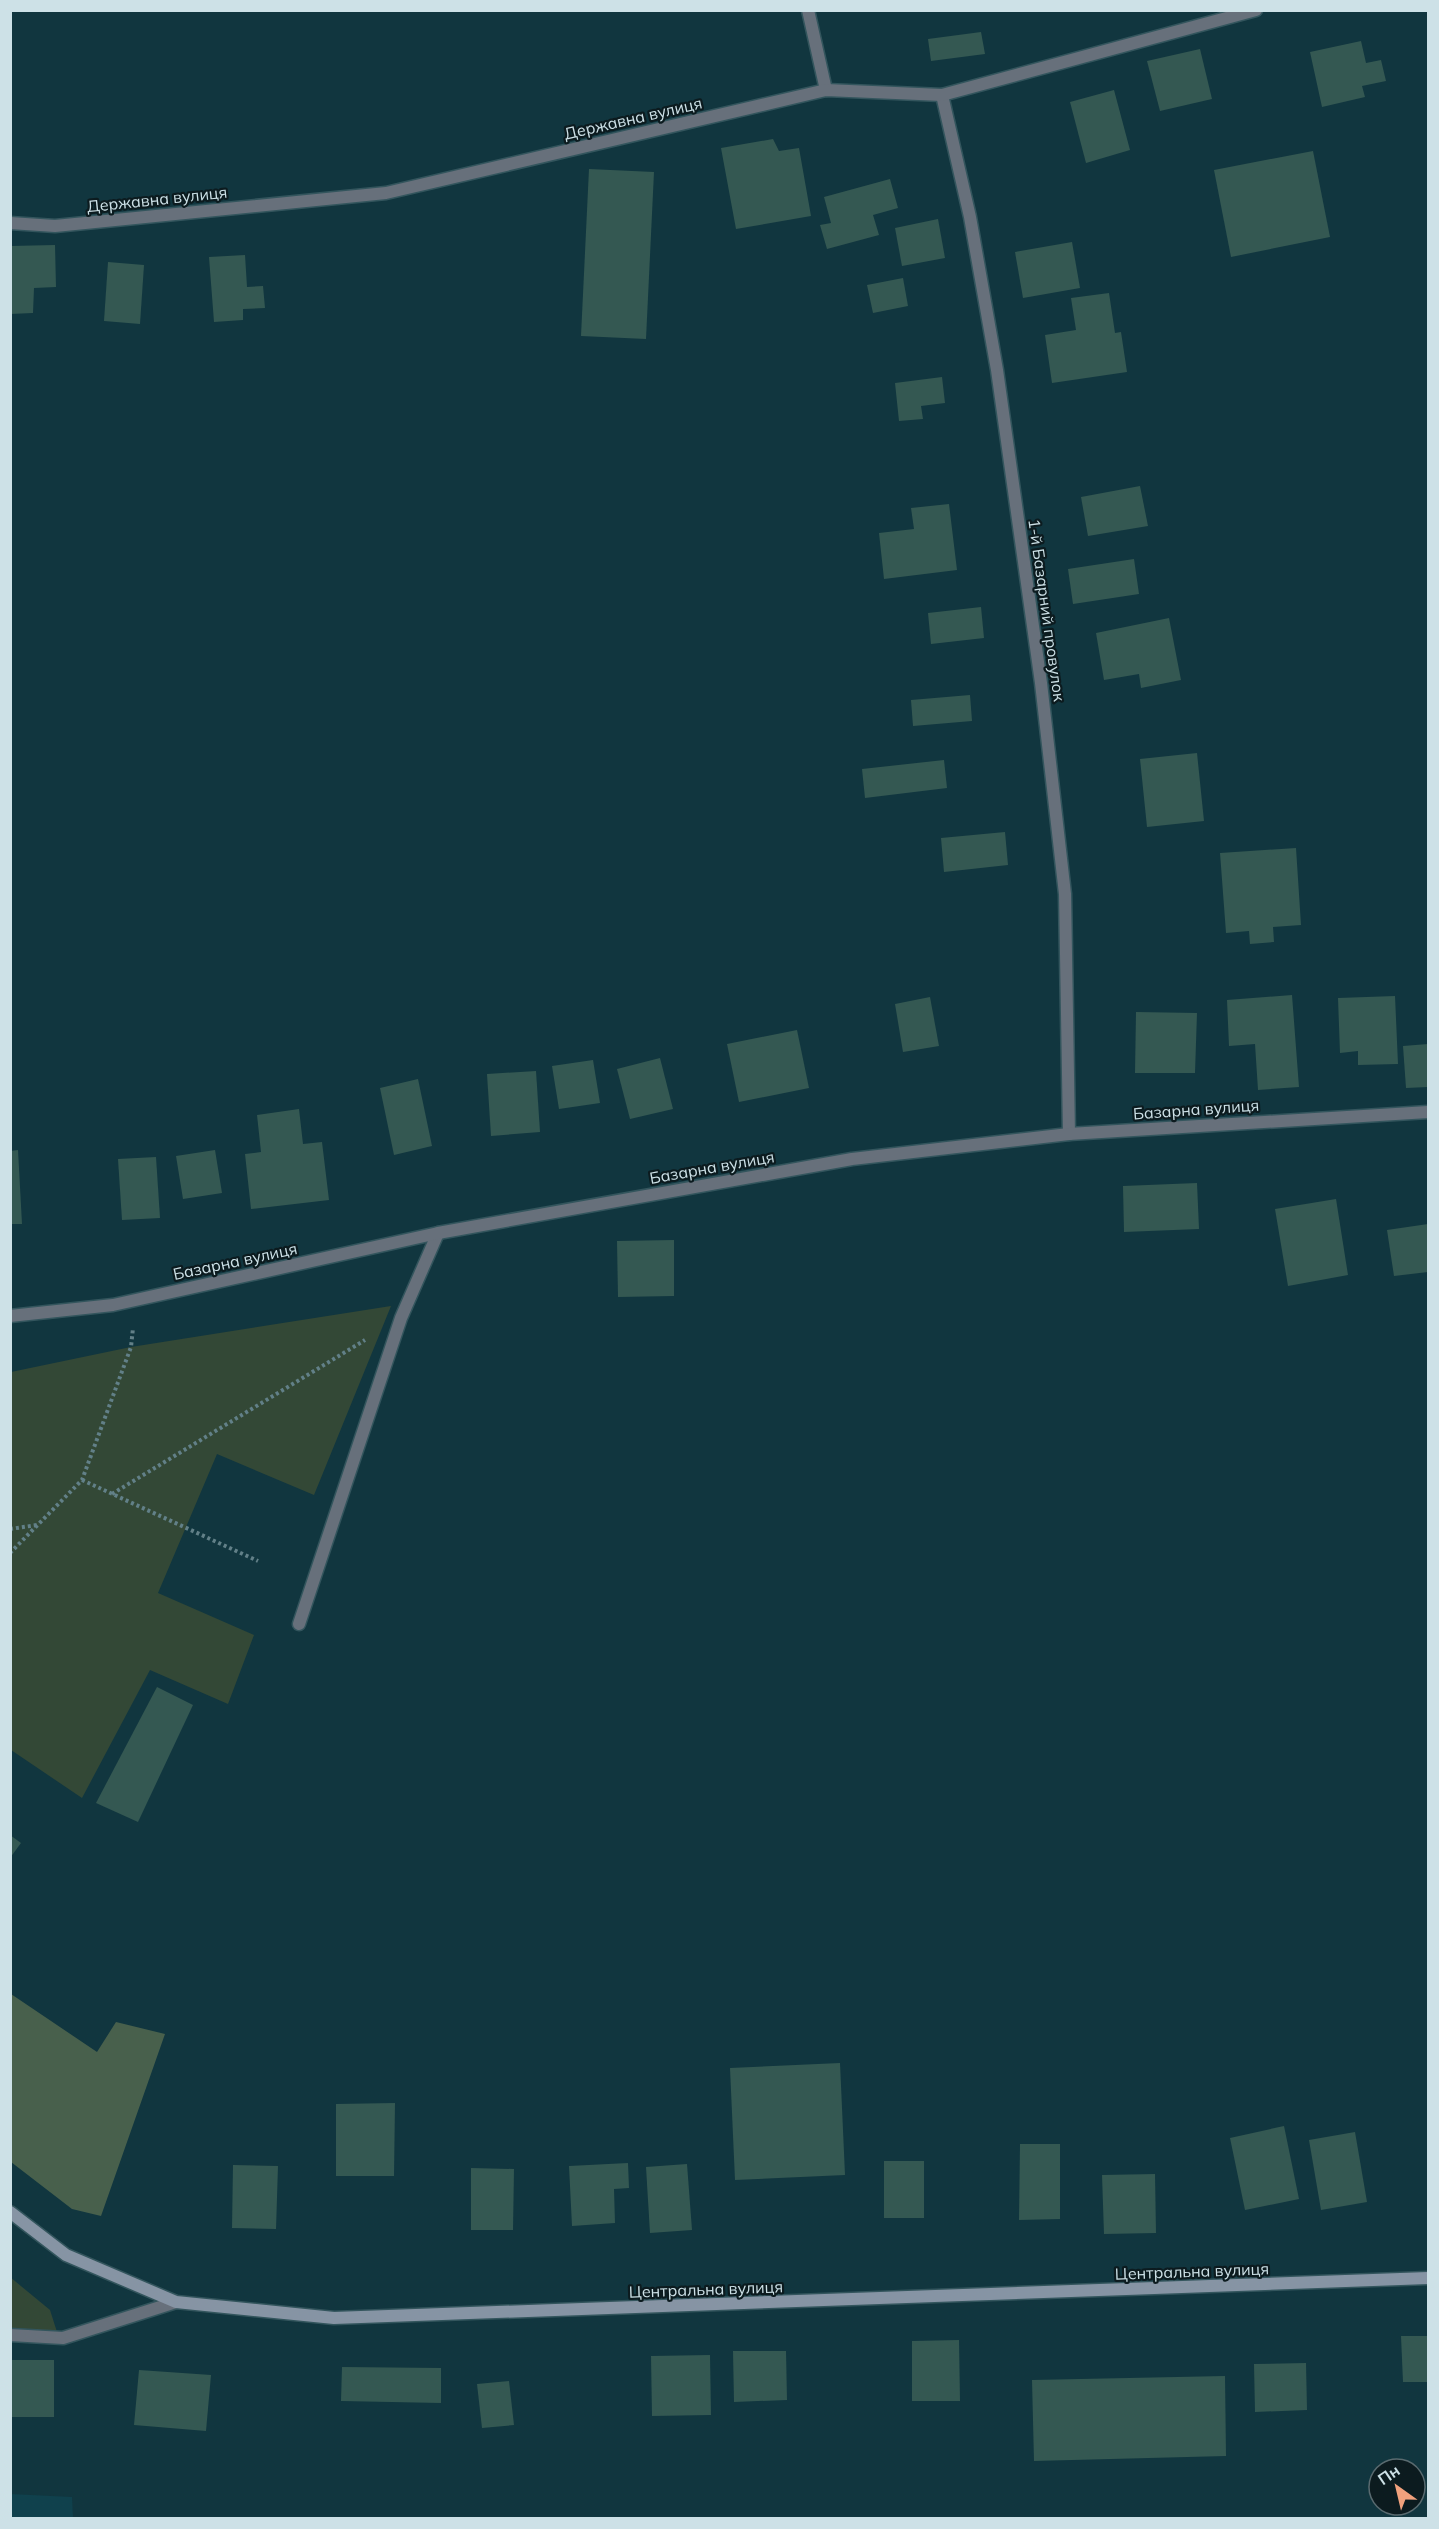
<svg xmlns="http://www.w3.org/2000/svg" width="1439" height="2529" font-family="Mulish,sans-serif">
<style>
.built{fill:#10414d}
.green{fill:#334836}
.forest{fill:#48604c}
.building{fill:#345852}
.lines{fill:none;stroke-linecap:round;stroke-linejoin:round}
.lane-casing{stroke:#33555d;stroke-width:15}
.street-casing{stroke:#33555d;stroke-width:15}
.secondary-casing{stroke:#33555d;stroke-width:15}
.path{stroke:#628088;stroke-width:4;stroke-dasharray:3 3;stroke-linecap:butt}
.lane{stroke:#67707b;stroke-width:12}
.street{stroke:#67707b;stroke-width:12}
.secondary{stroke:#8694a4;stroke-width:12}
.labels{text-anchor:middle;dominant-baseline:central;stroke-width:4.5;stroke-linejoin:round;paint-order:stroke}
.street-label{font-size:16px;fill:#cde1e7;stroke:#0c1b1f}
</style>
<rect width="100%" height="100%" fill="#11363f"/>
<path class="built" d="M10 2494 72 2497 73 2518H11Z"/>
<g class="green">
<path d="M391 1306 314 1495 217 1454 158 1593 254 1635 228 1704 150 1670 82 1798 11 1750V1372L131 1347Z"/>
<path d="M10 2277 50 2310 57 2332 11 2331Z"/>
</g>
<path class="forest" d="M11 1994 97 2052 116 2022 165 2034 101 2216 72 2209 11 2162Z"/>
<g class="building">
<path d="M981 32 985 54 931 61 928 39Z"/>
<path d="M1361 41 1366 63 1381 60 1386 81 1362 86 1365 97 1322 107 1310 52Z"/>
<path d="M1200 49 1212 99 1160 111 1147 61Z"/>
<path d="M1114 90 1130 150 1086 163 1070 102Z"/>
<path d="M773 139 779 151 799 148 811 216 736 229 721 148Z"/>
<path d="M1313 151 1330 237 1231 257 1214 170Z"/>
<path d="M589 169 654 172 646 339 581 336Z"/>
<path d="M890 179 898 208 873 215 879 235 827 249 820 225 831 223 824 197Z"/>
<path d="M938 219 945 258 902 266 895 228Z"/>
<path d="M1072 242 1080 288 1023 298 1015 252Z"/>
<path d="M55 245 56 287 34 288 33 313 10 314V246Z"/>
<path d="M245 255 247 287 263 286 265 308 243 309V320L214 322 209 257Z"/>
<path d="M108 262 144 265 140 324 104 321Z"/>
<path d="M903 278 908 306 873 313 867 285Z"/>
<path d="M1109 293 1115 333 1121 332 1127 372 1052 383 1045 335 1076 330 1071 298Z"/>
<path d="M942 377 945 403 921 406 923 419 899 421 895 383Z"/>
<path d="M1140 486 1148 526 1088 536 1081 497Z"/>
<path d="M949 504 957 570 884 579 879 533 914 529 911 508Z"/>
<path d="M1134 559 1139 594 1073 604 1068 569Z"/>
<path d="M981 607 984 638 931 644 928 613Z"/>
<path d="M1169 618 1181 680 1141 688 1139 674 1104 680 1096 633Z"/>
<path d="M970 695 972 721 913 726 911 700Z"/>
<path d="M1197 753 1204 821 1147 827 1140 759Z"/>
<path d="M944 760 947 788 865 798 862 769Z"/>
<path d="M1005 832 1008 865 944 872 941 838Z"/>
<path d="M1296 848 1301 925 1273 927 1274 942 1250 944 1249 931 1226 933 1220 853Z"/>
<path d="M1292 995 1299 1087 1258 1090 1255 1044 1229 1046 1227 1000Z"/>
<path d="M1395 996 1398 1064 1358 1065V1051L1340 1053 1338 998Z"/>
<path d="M930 997 939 1046 903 1052 895 1004Z"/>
<path d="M1136 1012 1197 1013 1195 1073H1135Z"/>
<path d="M797 1030 809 1088 739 1102 727 1044Z"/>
<path d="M1428 1044V1087L1406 1088 1403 1046Z"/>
<path d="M660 1058 673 1109 630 1119 617 1069Z"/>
<path d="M593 1060 600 1103 559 1109 552 1066Z"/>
<path d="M536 1071 540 1132 491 1136 487 1074Z"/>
<path d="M418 1079 432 1146 394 1155 380 1088Z"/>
<path d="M299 1109 303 1144 322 1142 329 1200 251 1209 245 1154 261 1152 257 1115Z"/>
<path d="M18 1150 22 1224H10V1151Z"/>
<path d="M215 1150 222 1193 183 1199 176 1156Z"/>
<path d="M156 1157 160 1218 122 1220 118 1159Z"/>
<path d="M1197 1183 1199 1229 1124 1232 1123 1186Z"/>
<path d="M1336 1199 1348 1275 1288 1286 1275 1209Z"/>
<path d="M1428 1224V1272L1394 1276 1387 1230Z"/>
<path d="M674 1240V1296L618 1297 617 1241Z"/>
<path d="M157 1687 193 1705 138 1822 96 1803Z"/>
<path d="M10 1835 21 1843 10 1858Z"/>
<path d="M840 2063 845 2175 735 2180 730 2068Z"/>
<path d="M395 2103 394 2176H336V2104Z"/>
<path d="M1284 2126 1299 2199 1245 2210 1230 2138Z"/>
<path d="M1355 2132 1367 2202 1321 2210 1309 2140Z"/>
<path d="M1020 2144H1060V2219L1019 2220Z"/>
<rect x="884" y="2161" width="40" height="57"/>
<path d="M628 2163 629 2188 614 2189 615 2223 572 2226 569 2166Z"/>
<path d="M687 2164 692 2230 650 2233 646 2167Z"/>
<path d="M233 2165 278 2166 276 2229 232 2228Z"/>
<path d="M471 2168 514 2169 513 2230H471Z"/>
<path d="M1155 2174 1156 2233 1104 2234 1102 2175Z"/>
<path d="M1401 2336H1428V2382H1403Z"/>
<path d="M959 2340 960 2401H912V2341Z"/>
<path d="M733 2351H786L787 2400 734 2402Z"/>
<path d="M710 2355 711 2415 652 2416 651 2356Z"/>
<rect x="10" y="2360" width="44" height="57"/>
<path d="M1306 2363 1307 2410 1255 2412 1254 2364Z"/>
<path d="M342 2367 441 2368V2403L341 2401Z"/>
<path d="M139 2370 211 2375 206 2431 134 2425Z"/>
<path d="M1225 2376 1226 2456 1034 2461 1032 2380Z"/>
<path d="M509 2381 514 2425 482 2428 477 2384Z"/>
</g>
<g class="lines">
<g class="lane-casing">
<path id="lane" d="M299 1624 401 1318 438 1233"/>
</g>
<g class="street-casing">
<g id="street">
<path d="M808 10 826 90"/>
<path d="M942 95 970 217 997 370 1041 683 1065 894 1069 1134"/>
<path d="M10 223 55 226 386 193 826 90 942 95 1256 10"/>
<path d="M10 1316 113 1305 438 1233 852 1159 1069 1134 1428 1112"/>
<path d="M10 2335 63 2338 176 2302"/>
</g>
</g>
<g class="secondary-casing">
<path id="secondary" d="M10 2212 66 2255 176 2302 334 2318 1428 2278"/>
</g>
<g class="path">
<path d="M82 1480 258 1561"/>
<path d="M112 1494 365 1340"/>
<path d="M10 1529 37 1525"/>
<path d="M10 1553 82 1480 131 1347 133 1328"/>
</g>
<use href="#lane" class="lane"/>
<use href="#street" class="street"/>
<use href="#secondary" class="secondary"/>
</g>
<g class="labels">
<g class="street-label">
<text transform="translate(633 118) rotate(-13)">Державна вулиця</text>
<text transform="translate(157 199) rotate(-6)">Державна вулиця</text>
<text transform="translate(1047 610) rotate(82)">1-й Базарний провулок</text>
<text transform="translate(1196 1109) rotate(-4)">Базарна вулиця</text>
<text transform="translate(712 1167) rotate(-10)">Базарна вулиця</text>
<text transform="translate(235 1261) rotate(-12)">Базарна вулиця</text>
<text transform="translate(1192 2271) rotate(-2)">Центральна вулиця</text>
<text transform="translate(706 2289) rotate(-2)">Центральна вулиця</text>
</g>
</g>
<rect width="1439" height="2529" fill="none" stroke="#cde1e7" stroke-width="24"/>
<g transform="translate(1397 2487) rotate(326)"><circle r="28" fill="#0c1b1f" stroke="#596a6f" stroke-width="1.5"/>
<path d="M0-4.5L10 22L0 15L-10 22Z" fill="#f1a17d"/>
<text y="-9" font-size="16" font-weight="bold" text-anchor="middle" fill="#cde1e7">Пн</text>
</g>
</svg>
